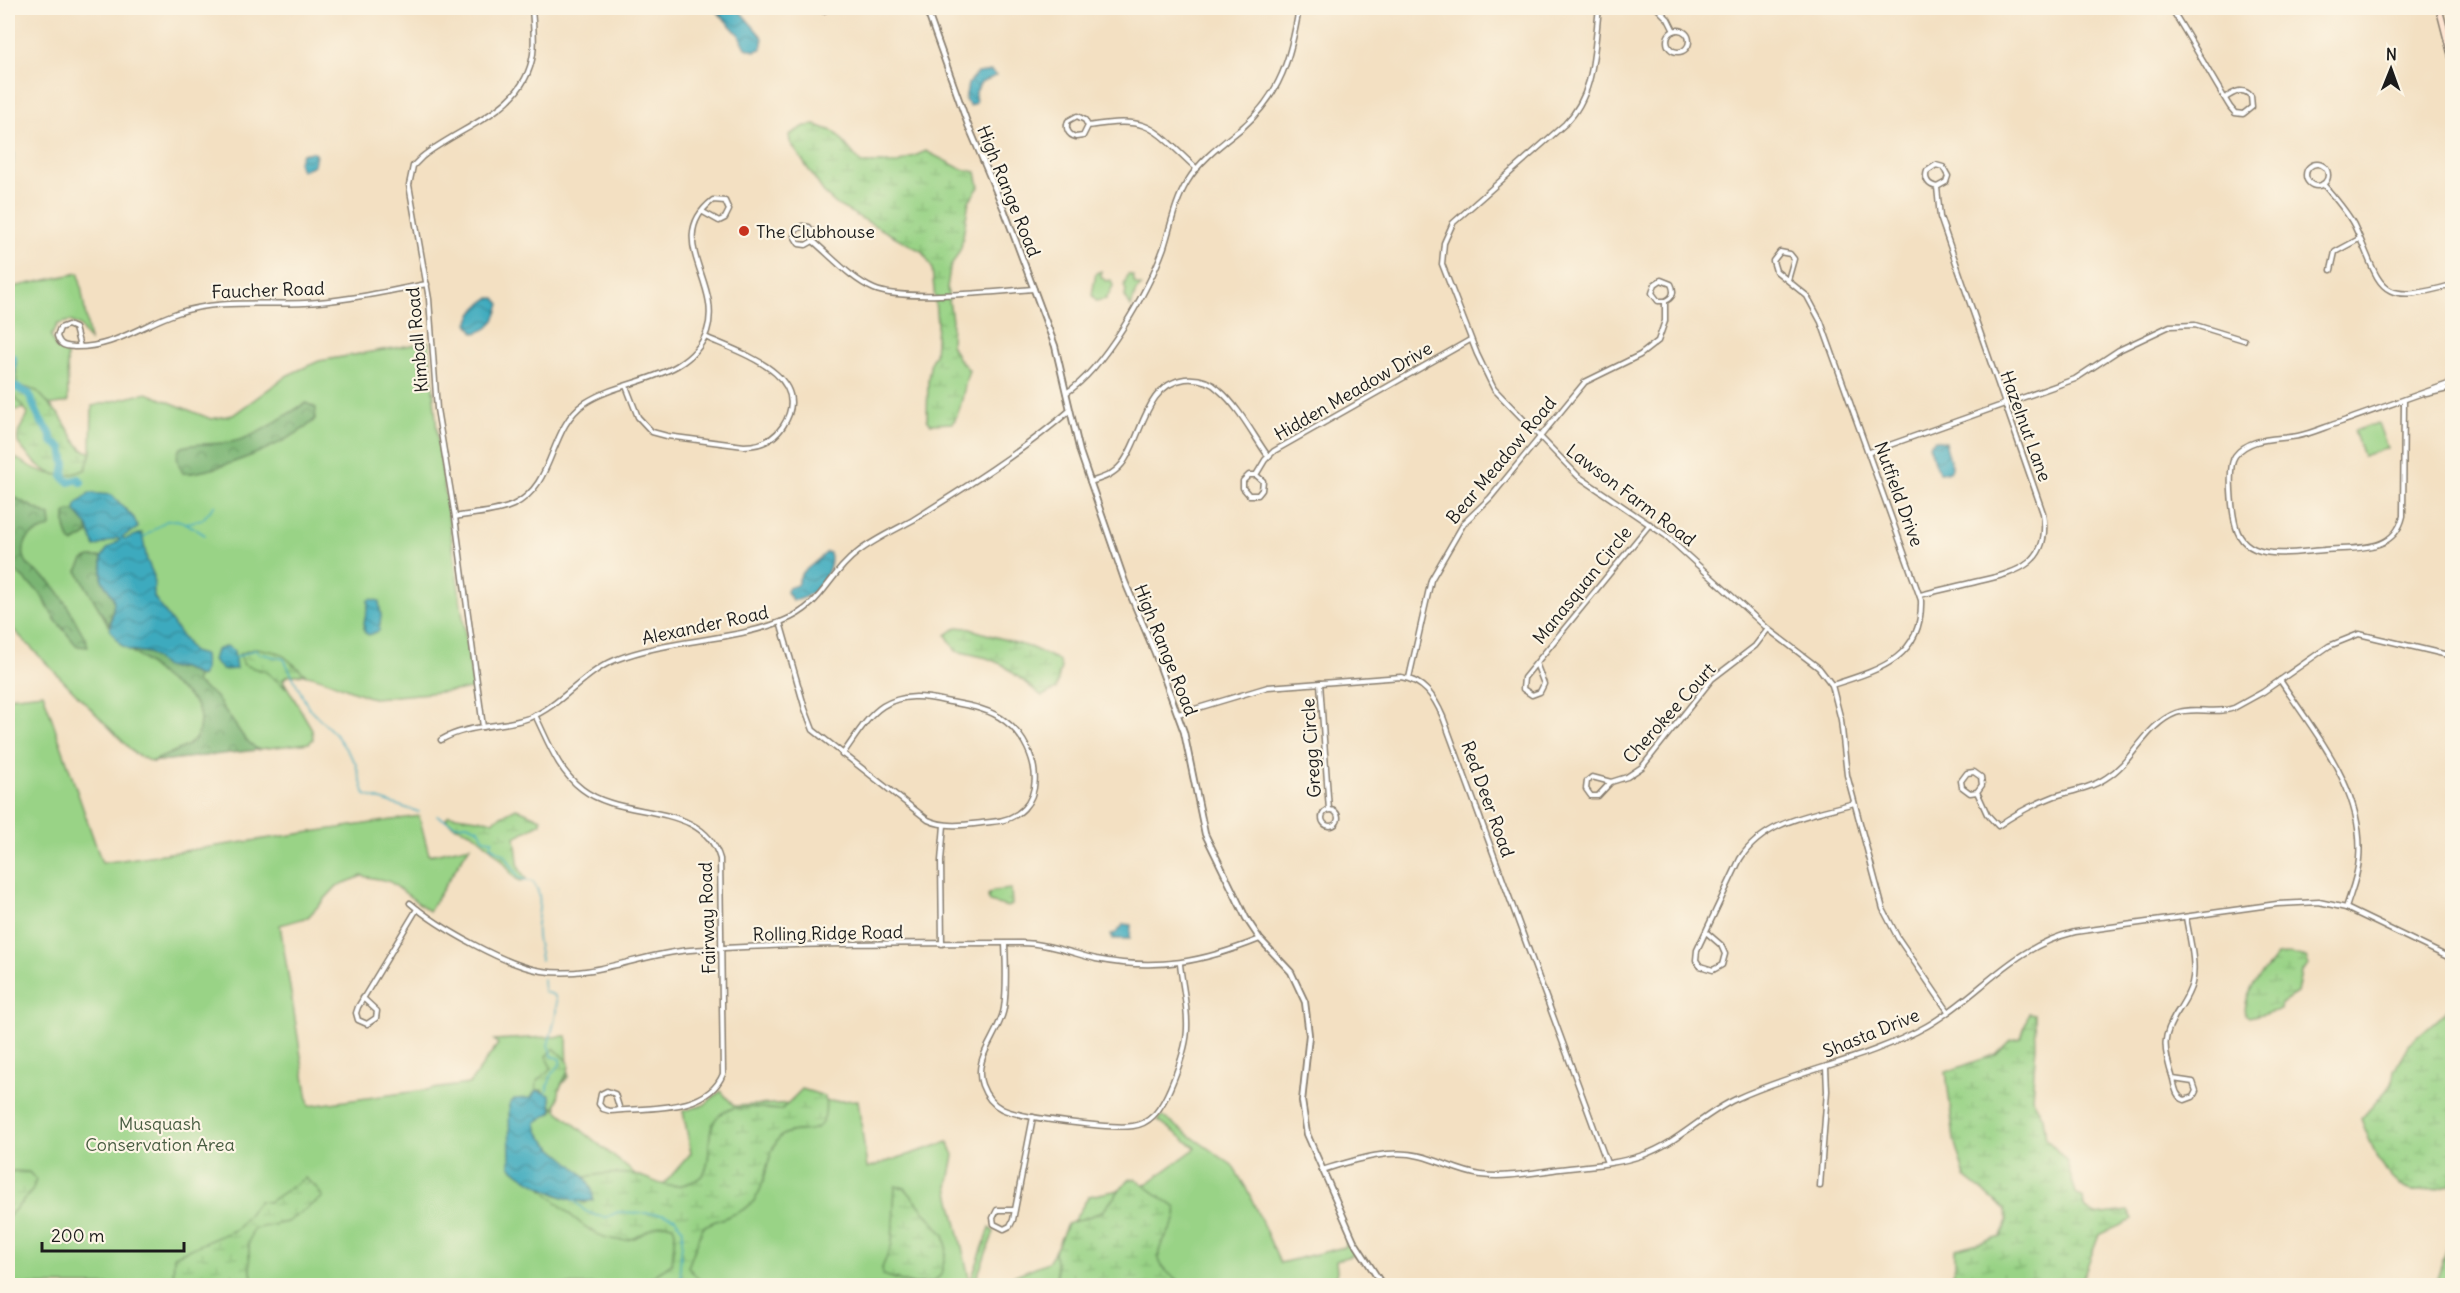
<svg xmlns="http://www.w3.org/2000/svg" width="2460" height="1293" font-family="Delius,sans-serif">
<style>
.green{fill:#99d386;stroke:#5a7851;stroke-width:1.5}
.forest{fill:url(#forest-crowns);stroke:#4b6848;stroke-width:1.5}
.wetland{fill:url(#wetland-marsh);stroke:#5a7851;stroke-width:1.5}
.water{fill:url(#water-waves);stroke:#2d636d;stroke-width:1.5}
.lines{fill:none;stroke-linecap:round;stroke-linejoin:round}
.stream{stroke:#3eaabe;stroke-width:1.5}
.river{stroke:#3eaabe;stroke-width:8}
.minor-casing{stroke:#887e6f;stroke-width:7}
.tertiary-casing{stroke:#887e6f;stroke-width:8}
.secondary-casing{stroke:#887e6f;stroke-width:8}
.minor{stroke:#fff;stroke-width:4}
.tertiary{stroke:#fff;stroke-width:4.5}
.secondary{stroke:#fde4d1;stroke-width:5}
.poi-dot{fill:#c8321e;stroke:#fcf5e5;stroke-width:2}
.labels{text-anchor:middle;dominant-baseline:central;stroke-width:4.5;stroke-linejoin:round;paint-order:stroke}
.street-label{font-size:18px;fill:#1c1c1c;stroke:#fcf5e5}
.poi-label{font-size:18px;fill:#1c1c1c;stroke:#fcf5e5;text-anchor:start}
.park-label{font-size:18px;fill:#485c41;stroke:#fcf5e5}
</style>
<defs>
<pattern id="forest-crowns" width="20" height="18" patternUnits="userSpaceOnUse" patternTransform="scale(1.5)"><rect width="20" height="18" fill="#7ab573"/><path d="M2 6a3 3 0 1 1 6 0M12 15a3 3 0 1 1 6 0" fill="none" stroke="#63925e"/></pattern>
<pattern id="wetland-marsh" width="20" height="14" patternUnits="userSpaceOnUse" patternTransform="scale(1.5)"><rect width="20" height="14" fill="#99d386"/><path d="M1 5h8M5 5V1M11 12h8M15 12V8" fill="none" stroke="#83b573"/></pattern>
<pattern id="water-waves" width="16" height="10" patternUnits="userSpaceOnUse" patternTransform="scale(1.5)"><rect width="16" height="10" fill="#3eaabe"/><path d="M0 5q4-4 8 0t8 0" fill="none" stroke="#338a9a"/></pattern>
</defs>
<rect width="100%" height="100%" fill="#fcf5e5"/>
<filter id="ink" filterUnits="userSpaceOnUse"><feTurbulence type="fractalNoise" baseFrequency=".0167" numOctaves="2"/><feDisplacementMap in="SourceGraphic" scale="12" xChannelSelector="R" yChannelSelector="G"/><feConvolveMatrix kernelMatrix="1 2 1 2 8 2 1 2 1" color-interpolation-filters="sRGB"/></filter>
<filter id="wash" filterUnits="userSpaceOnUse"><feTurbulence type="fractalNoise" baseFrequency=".008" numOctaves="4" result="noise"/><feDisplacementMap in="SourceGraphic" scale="24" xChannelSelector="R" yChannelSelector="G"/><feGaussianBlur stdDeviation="1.35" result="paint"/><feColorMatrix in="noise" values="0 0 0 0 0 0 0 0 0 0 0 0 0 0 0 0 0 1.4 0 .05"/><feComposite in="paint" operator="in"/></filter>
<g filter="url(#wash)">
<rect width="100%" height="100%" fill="#f3e0c2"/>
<g class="green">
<path d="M1101 271V277L1106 281 1111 280 1113 286 1106 299 1096 301 1092 295 1096 273Z"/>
<path d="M79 273 90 342 80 326 70 321 58 324 51 336 56 348 67 353 68 402 8 411V288Z"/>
<path d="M1128 274 1133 276 1135 284 1141 286 1136 291 1131 307 1125 297 1126 290 1124 286Z"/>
<path d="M429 342 438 442 473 689 374 698C354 695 296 660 283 680L312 729 313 739 309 743 151 762 135 754 8 624V453C32 469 58 484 86 468L91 452 92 406 147 393 211 419 233 415 288 375 319 361Z"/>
<path d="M2378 423 2387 448 2363 456 2354 431Z"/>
<path d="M43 693 102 863 419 816 429 855 470 846 429 911 389 881 362 876 337 886 308 917 280 925 309 1106 469 1084 498 1044 494 1040 567 1036 568 1077 555 1093 557 1110 657 1192 691 1153 683 1111 704 1105 721 1091 734 1106 858 1100 867 1168 948 1142 954 1155 948 1187 970 1282 990 1228 994 1232 974 1285H8V697Z"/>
<path d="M1162 1116 1232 1165 1248 1191 1280 1263 1344 1247 1348 1239 1358 1258 1354 1255 1336 1260 1338 1285 988 1286 1048 1262 1089 1196 1145 1185 1196 1148 1158 1120Z"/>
</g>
<g class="forest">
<path d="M306 403 316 408 315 419C298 440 209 476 183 473 179 466 174 454 181 448 188 442 220 445 231 442 260 436 281 417 306 403Z"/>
<path d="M8 494 50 516 51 526C40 534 27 530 24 548 20 566 41 573 51 583 66 598 74 621 86 639L88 647 77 646 54 618 40 593 8 565Z"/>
<path d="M69 511H75L87 525 88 534 73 543C65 536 64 523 65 514Z"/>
<path d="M90 557H102V580L113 597 114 603 109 626 77 571 83 560Z"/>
<path d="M129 650 149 653 170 668H183L198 676 195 682 215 696 245 739 258 750 151 762 187 746 197 737C208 701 186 696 163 677 152 667 144 658 129 650Z"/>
</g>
<g class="wetland">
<path d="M815 125 835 132 861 163H898L926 151 961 169 976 172 979 187 969 201 961 248 950 268 947 288 952 320 951 344 958 358 969 370C963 388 963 407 953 423L931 424 927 420 928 379 931 361 935 355 937 323 932 268 923 252 837 205 825 194 790 142 789 135 805 126Z"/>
<path d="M8 353 16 359 17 385 37 391 61 417 76 442 83 450 91 452 86 469C55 485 37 468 18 443 15 430 25 424 28 413L8 388Z"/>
<path d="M957 627 967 628 1032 648 1058 660 1061 667 1056 689 1042 696 1003 665 987 658 956 651 946 635Z"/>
<path d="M256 648 280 653 305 674 286 676 283 680 285 687 266 672 244 665 239 654Z"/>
<path d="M516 808 541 819V823L515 837 519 868 526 879 520 881C511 877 511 871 505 864 497 853 484 842 474 834 465 828 451 829 446 818L449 815 492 821Z"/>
<path d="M1011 889 1012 905 1008 907 989 902 988 895 993 891Z"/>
<path d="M2290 954 2306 958 2309 965 2301 972 2297 993 2281 1003 2280 1010 2249 1017 2245 1014C2246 984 2261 977 2277 955Z"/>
<path d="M2452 1006V1184C2440 1188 2418 1195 2406 1189 2382 1178 2370 1141 2361 1119L2392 1084 2394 1070 2408 1045Z"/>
<path d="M2029 1013 2035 1014 2036 1046 2032 1098 2043 1117 2046 1139 2066 1160 2076 1193 2083 1198 2084 1208 2095 1215 2128 1211 2133 1220 2099 1235 2080 1285H1950L1955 1265V1249L2001 1237 2007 1220 2005 1209 1965 1177 1954 1140 1946 1072 1996 1054 2010 1040 2021 1038Z"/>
<path d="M554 1048 569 1063C569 1074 565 1076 561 1085 557 1096 560 1103 552 1112L553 1107 542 1090H536L537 1081 551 1068 546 1056Z"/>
<path d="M802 1089 825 1096C831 1150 792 1118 777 1141 765 1159 767 1185 753 1202 740 1216 717 1218 703 1227L688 1267 704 1285H640L672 1264 675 1232 673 1225C657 1221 649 1232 634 1238 597 1251 562 1205 537 1184L557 1195 586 1203 590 1187 582 1178C597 1174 614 1173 628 1174 657 1176 661 1195 694 1181 724 1168 692 1121 731 1109 746 1105 766 1109 781 1110Z"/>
<path d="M13 1171 29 1172 36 1180 32 1191 8 1217V1176Z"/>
<path d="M305 1178 315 1186 323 1197 287 1222 253 1229C245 1245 251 1268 253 1285H173L174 1256 237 1229 259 1201 269 1202Z"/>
<path d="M1129 1179H1135L1176 1208C1182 1234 1127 1255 1187 1285H1058L1055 1251 1067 1224 1102 1212Z"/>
<path d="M895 1186 905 1188 944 1235 947 1247 941 1275 933 1282 911 1284 883 1275 882 1268 892 1244Z"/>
<path d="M2452 1233V1285H2435Z"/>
</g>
<g class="water">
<path d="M714 8H737L763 38 761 49 754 51 746 48 739 35Z"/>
<path d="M991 71 996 76 981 82 975 94 976 103 970 106 965 100 968 84 977 73Z"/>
<path d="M312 152 316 154 314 165 301 171 298 162 302 154Z"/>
<path d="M489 298H495L500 304C496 319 491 331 474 333L468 323C472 312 479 304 489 298Z"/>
<path d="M1935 440 1945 442 1952 468 1950 472 1939 473 1929 445Z"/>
<path d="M89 493 112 495 134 518 138 528 122 537 125 539 142 533 147 560 154 576V597L193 652 204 655 205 668 201 677 183 668 165 667 149 653 129 650 121 645 110 630 114 603 113 597 102 580V557L107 549 120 540 117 538 95 547 87 525 75 511 76 505Z"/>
<path d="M827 552 830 553C836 571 811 602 792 600L787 592 788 588 797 585 801 574Z"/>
<path d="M371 599 379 601 381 616 379 631 369 635 365 633C361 620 369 613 368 600Z"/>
<path d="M227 646 234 651 236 669 222 670 213 660 216 650Z"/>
<path d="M1124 924 1131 925 1130 939H1113L1111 934 1116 933Z"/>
<path d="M536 1090 550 1095 552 1112 536 1122C536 1150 596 1167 593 1200 574 1208 524 1180 510 1166L509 1105 514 1099 531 1098Z"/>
</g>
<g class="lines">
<g class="stream">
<path d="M186 523 205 535"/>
<path d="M144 537 166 521 177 520 186 523 202 520 215 505"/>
<path d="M235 658 256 649 258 653 284 659 308 707 336 735 355 762 365 795 419 812"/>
<path d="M437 816 455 825 467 824 479 829 484 839 493 840 490 846 505 855 519 878 533 882C544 897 538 909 537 925 535 936 540 949 541 960"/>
<path d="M543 979 544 992 554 995C561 1004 551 1034 548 1045L552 1056 560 1059V1065L552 1073 546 1093"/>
<path d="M572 1198 585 1211 597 1216 607 1217 618 1212 663 1214 675 1218 683 1230 680 1266 682 1286"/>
</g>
<g class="river">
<path d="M8 152 10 153 8 180"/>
<path d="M8 265 11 271 8 277"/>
<path d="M8 291 11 308 8 314"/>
<path d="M8 355 13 358 10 384 29 394 40 420 50 433 52 441 62 448 65 465 63 477 69 482 79 479 81 482"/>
</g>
</g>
</g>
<g filter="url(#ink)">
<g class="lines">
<g class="minor-casing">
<g id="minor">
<path d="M813 8 823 11 829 8"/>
<path d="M1599 8C1594 47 1596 94 1565 124L1453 223 1444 243 1442 264 1477 354 1494 389 1578 476 1665 535 1768 629 1819 668 1832 685 1841 720 1847 775 1883 909 1898 938 1948 1011"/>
<path d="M1657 8 1668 19 1674 31"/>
<path d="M2171 8C2191 40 2210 74 2230 107L2235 113 2243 114 2252 107 2251 96C2242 86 2234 93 2225 98"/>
<circle cx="1678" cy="41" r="11"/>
<path d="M1088 126 1083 136 1076 137C1068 135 1065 128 1068 121L1077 116 1085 120 1088 126C1152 116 1151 127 1197 169"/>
<circle cx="2317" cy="175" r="11"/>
<path d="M2323 184C2334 197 2346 210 2354 225 2383 286 2373 307 2452 285"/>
<path d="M813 241 814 234 809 227 802 226 796 230 794 236 799 244 806 245 813 241C832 257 851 279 874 289 904 302 997 291 1034 289"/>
<path d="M2331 270 2335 252 2359 239"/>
<path d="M1788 280 1794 259 1790 254 1780 252 1773 261 1776 271 1807 296 1821 322 1921 600C1923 658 1879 670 1832 685"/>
<path d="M80 347 75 328 68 325 60 328 57 336C60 346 65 346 74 347 114 348 141 325 177 313 220 299 261 305 305 303 346 301 387 291 427 284"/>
<path d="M626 386 638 417 652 432 667 436 744 446C760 446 774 440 783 426 816 375 738 352 705 337"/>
<path d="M1066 393C1104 369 1149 289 1164 247 1171 225 1175 202 1187 182 1200 160 1222 144 1242 128 1281 94 1291 57 1299 8"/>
<path d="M2426 394 2452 388"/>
<path d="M2404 400 2403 516C2394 554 2355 547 2324 550 2296 552 2246 564 2236 527 2232 513 2227 467 2235 456 2250 436 2277 440 2298 436 2313 433 2327 426 2341 422 2379 409 2415 395 2452 383"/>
<path d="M1870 452 2075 379 2119 350 2170 326 2195 325 2244 340"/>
<path d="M1256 475H1249L1243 481V488L1249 495H1258L1262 490 1263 481 1256 475 1265 460 1274 451 1470 340"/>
<path d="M1090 482C1103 478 1113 475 1122 464 1143 437 1144 385 1185 379 1197 378 1210 381 1219 390 1239 407 1253 435 1268 456"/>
<path d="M455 517C473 513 496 513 513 505 556 485 548 428 585 403 622 378 690 381 707 331 723 283 663 239 713 200L725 201 729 210 725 218 719 221 703 212"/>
<path d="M1920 595C1940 590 1959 586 1979 581 2019 572 2051 563 2043 513L1940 217 1937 187 1946 182 1948 176 1943 167 1936 165 1927 171C1924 179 1928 185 1937 187"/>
<path d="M780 622 805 709 813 730 928 820C947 829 970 824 991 822 1051 818 1043 749 1005 721 989 708 965 705 945 701 924 696 902 694 883 706 866 717 854 739 842 755"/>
<path d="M1536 663 1544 684 1540 692 1532 695 1523 689 1524 678 1650 524"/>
<path d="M1409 678 1431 580 1464 523 1490 498 1585 382 1640 355 1658 341 1665 321V301C1673 298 1675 292 1671 284L1661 280 1655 284 1652 293 1658 301H1665"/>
<path d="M2280 680C2315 734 2365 790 2359 859 2358 876 2351 892 2346 908"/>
<path d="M1320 683 1329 810"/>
<path d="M1178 714 1268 687 1401 677C1424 681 1434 696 1443 717L1607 1163"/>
<path d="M535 715C548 741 558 771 582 789 623 821 703 800 720 859L723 1074C707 1114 646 1107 610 1111L603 1109 599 1104 601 1094 607 1091 615 1094 620 1110"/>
<path d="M483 727 455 517 437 409 429 299 409 185 413 166 422 157C462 125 525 111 533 54 535 39 533 23 532 8"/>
<path d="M441 740C468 724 500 728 529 718 561 706 583 673 615 660 668 639 729 642 783 621 824 605 827 575 858 552 875 539 895 530 913 520 966 487 1022 452 1069 411"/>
<path d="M1611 782 1592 777 1587 781 1586 789 1591 796H1598L1611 782 1627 777 1642 767 1712 679 1755 646 1768 629"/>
<path d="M1977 792 1982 785 1981 777 1974 772 1967 773 1961 781 1962 787 1970 793 1977 792 1987 814 1998 826C2016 813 2034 804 2055 796 2072 791 2091 788 2106 778 2134 761 2145 725 2176 713 2195 706 2215 715 2234 708L2263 692 2329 646 2359 634 2452 656"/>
<circle cx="1330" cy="818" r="8"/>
<path d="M410 903C438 927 506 966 542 971 593 979 640 954 690 950 799 943 911 943 1021 943 1046 943 1072 953 1096 959 1157 971 1203 962 1260 939"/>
<path d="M1706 932 1721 945 1725 954 1722 965 1713 970 1700 966 1696 960 1697 950 1740 859C1765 820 1812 815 1854 803"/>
<path d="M942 944 941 861 944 825"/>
<path d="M1005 944C1006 965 1007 987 1004 1008 1000 1034 972 1058 982 1085 986 1096 992 1104 1002 1109 1019 1118 1113 1129 1133 1126 1140 1125 1148 1121 1153 1116 1168 1102 1187 1049 1187 1028 1188 1006 1182 985 1180 964"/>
<path d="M363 998 377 1011 376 1018 367 1024 358 1020 356 1013 358 1007 417 909"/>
<path d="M2173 1079 2193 1082 2196 1091 2193 1097 2185 1100C2176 1097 2175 1088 2173 1079 2163 1048 2161 1036 2180 1008 2185 1000 2190 992 2192 983 2197 963 2189 937 2186 917"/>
<path d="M1322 1170C1352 1161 1389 1148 1420 1156 1441 1161 1459 1172 1481 1175 1505 1178 1530 1173 1553 1170 1583 1166 1615 1165 1643 1155 1678 1143 1703 1114 1736 1099 1798 1070 1867 1060 1927 1026 1981 995 2011 947 2075 932L2277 904 2319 902 2346 908 2452 959"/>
<path d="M1820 1186 1827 1091 1826 1067"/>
<path d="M1015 1210H997L993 1218 994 1224 1004 1229 1010 1226 1013 1220 1033 1117"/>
</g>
</g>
<g class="tertiary-casing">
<path id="tertiary" d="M926 8 968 125 1005 212 1055 346 1080 452 1125 582 1155 653 1184 732 1205 834 1246 918 1260 939 1291 972 1305 1002 1309 1035 1302 1101 1307 1134 1354 1241 1383 1286"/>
</g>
<g class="secondary-casing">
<path id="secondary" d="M2439 8 2452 59"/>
</g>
<use href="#minor" class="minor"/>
<use href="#tertiary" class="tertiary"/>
<use href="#secondary" class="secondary"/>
</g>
</g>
<circle class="poi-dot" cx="744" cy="231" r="6"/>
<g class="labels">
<g class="street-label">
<text transform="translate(1009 191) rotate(68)">High Range Road</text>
<text transform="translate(268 290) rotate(-2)">Faucher Road</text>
<text transform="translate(417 340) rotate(-95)">Kimball Road</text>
<text transform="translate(1353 391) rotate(-30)">Hidden Meadow Drive</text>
<text transform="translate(2026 426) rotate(70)">Hazelnut Lane</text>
<text transform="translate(1501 460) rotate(-50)">Bear Meadow Road</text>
<text transform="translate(1899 494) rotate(70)">Nutfield Drive</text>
<text transform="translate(1631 495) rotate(37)">Lawson Farm Road</text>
<text transform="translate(1582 585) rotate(-51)">Manasquan Circle</text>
<text transform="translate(705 625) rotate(-12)">Alexander Road</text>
<text transform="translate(1166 650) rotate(68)">High Range Road</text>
<text transform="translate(1669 713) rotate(-48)">Cherokee Court</text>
<text transform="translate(1311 748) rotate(-94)">Gregg Circle</text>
<text transform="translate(1488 799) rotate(70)">Red Deer Road</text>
<text transform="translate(707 918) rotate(-92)">Fairway Road</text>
<text transform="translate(828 933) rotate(-1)">Rolling Ridge Road</text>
<text transform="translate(1871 1033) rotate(-22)">Shasta Drive</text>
</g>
<g class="poi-label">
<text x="756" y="231">The Clubhouse</text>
</g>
<g class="park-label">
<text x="160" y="1123">Musquash<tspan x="160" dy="21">Conservation Area</tspan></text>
</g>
</g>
<rect width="2460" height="1293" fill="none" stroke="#fcf5e5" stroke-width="30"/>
<g transform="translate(2391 69) rotate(1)" stroke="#fcf5e5" stroke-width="4.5" paint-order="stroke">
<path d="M0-4.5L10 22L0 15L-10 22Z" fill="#1c1c1c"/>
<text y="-9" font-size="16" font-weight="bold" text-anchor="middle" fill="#1c1c1c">N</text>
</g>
<path d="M42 1242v9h142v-9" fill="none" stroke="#1c1c1c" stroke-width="3"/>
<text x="51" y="1242" font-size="18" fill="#1c1c1c" stroke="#fcf5e5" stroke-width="4.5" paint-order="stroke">200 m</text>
</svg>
